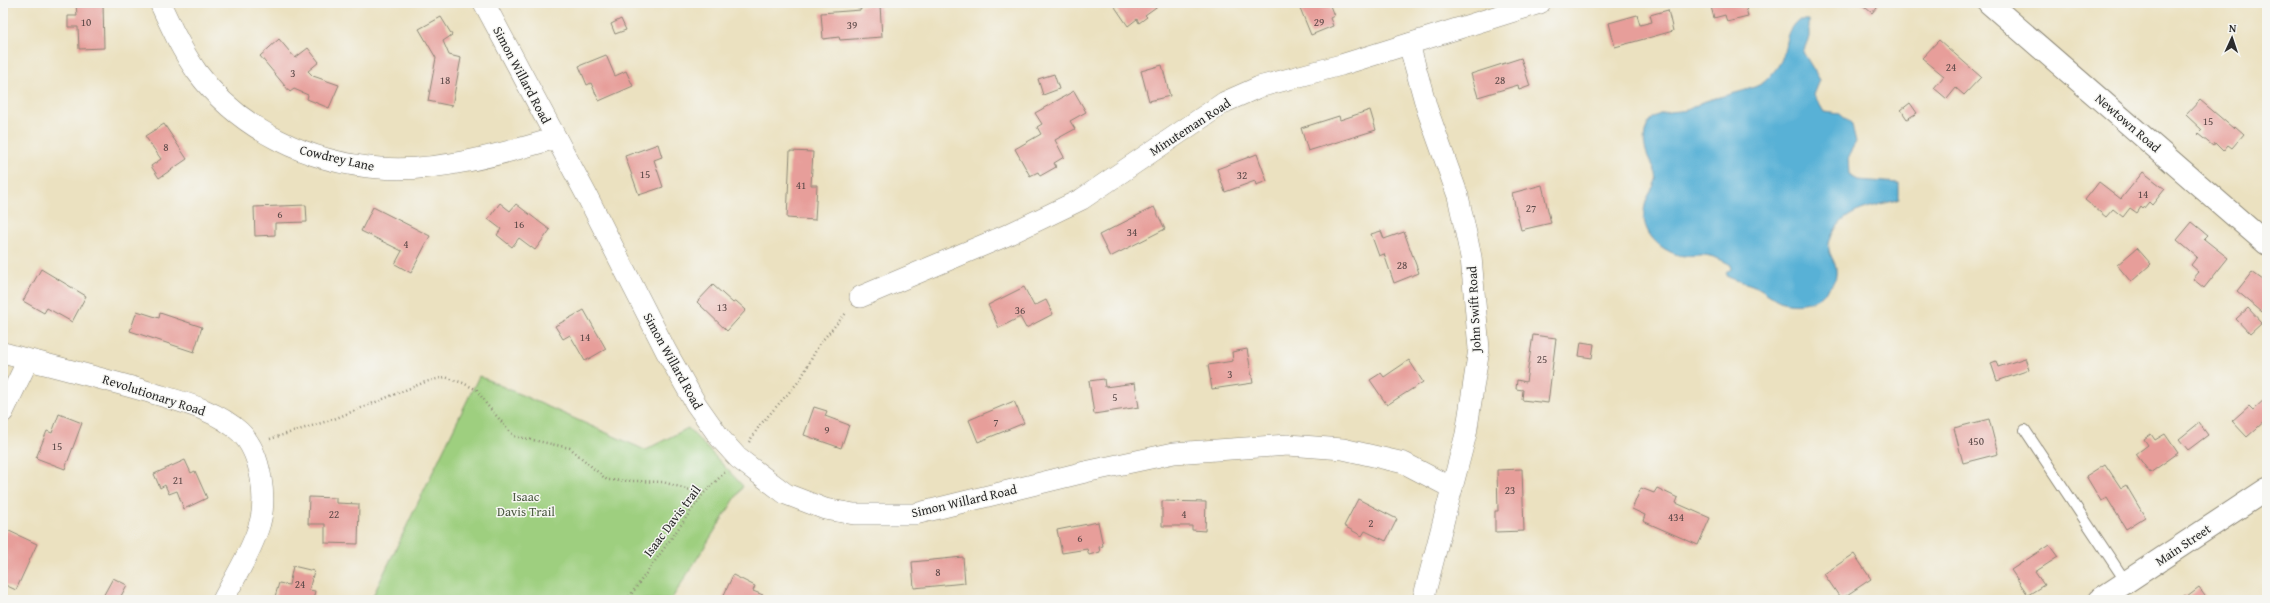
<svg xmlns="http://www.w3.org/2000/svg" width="2270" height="603" font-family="'Gentium Book Plus',serif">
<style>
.green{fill:#9ecf7f;stroke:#647d55}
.water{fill:#59b1d6;stroke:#426e80}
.building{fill:#e79e9a}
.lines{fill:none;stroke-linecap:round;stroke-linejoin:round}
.lane-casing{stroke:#8b8676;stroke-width:12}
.street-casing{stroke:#8b8676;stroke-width:22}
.secondary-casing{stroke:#8b8676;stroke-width:24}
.path{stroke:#8b8676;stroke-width:2.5;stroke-dasharray:1 3;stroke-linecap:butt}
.lane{stroke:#fff;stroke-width:10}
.street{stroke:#fff;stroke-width:21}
.secondary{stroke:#fff;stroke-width:22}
.labels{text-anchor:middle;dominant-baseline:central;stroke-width:3;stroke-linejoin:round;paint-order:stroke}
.number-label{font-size:11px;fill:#5a4847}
.street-label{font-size:13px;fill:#2b2b2b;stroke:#f6f6f2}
.park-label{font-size:13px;fill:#4e5c44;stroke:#f6f6f2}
</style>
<rect width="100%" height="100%" fill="#f6f6f2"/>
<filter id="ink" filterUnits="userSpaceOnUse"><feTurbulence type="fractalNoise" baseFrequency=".025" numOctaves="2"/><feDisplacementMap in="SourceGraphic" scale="8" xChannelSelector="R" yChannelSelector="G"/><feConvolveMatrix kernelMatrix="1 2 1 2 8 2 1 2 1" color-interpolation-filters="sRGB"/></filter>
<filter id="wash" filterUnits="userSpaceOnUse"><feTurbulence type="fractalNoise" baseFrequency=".012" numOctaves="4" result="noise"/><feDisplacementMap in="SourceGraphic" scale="16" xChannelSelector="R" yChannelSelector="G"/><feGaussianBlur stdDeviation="0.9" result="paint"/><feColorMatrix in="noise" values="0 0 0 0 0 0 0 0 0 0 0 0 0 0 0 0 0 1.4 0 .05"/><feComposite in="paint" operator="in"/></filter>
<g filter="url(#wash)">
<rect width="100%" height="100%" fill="#ebe1c0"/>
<path class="green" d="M479 376 645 450 688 428 743 486 671 600H371Z"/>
<path class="water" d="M1798 20H1809V37L1803 52 1820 80 1814 95 1824 112 1840 114 1852 125 1856 142 1848 156 1849 175 1858 180 1899 183V199C1874 208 1846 207 1832 235 1822 253 1838 258 1836 275 1836 281 1830 287 1825 292 1815 304 1795 306 1780 301 1772 298 1765 291 1757 287 1748 283 1737 281 1728 277L1726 273 1731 269V265C1722 260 1710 254 1699 255 1692 255 1685 257 1678 255 1656 248 1639 229 1645 205 1647 196 1653 189 1656 180 1660 170 1638 154 1646 129 1653 109 1671 113 1687 110 1692 108 1698 104 1703 102 1718 96 1752 91 1764 82 1769 78 1778 67 1781 61 1788 44 1783 34 1798 20Z"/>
<g id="blocks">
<g class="building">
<path d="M76 3H103L104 48 79 49 78 27H68V16H77Z"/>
<path d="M1120 3H1158L1159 5 1145 15 1147 17 1139 23 1137 19 1128 26 1115 7Z"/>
<path d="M1298 3H1329L1334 16 1330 18 1333 26 1311 35Z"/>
<path d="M1710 3H1740L1741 8 1746 7 1748 17 1727 22 1725 15 1714 18Z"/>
<path d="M1860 3H1880L1872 13Z"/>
<path d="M880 5 882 37 840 40 839 37 823 39 821 13 861 10 860 6Z"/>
<path d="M1668 10 1673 31 1615 47 1609 23 1637 15 1640 25 1652 22 1650 15Z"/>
<path d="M441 17 452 35 443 41 449 55 461 58 452 106 428 101 436 58 419 29Z"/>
<path d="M621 19 626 30 615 34 611 24Z"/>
<path d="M279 39 295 58 308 48 319 62 308 71 313 76 339 85 329 108 307 99 308 95 294 89 290 92 260 56Z"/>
<path d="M1939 40 1981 77 1964 95 1956 88 1947 99 1934 88 1944 76 1922 58Z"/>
<path d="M606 55 615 76 626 71 633 86 599 101 591 83 587 85 579 66Z"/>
<path d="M1521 58 1530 86 1519 90 1518 85 1478 97 1471 74Z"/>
<path d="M1162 65 1170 96 1149 101 1141 71Z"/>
<path d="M1054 74 1059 89 1043 95 1038 79Z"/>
<path d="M1074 91 1086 112 1070 121 1075 129 1055 140 1064 157 1054 163 1056 167 1040 176 1038 172 1030 176 1015 149 1041 134 1037 127 1042 124 1035 113Z"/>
<path d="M2200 100 2233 128 2235 126 2244 134 2232 148 2228 145 2223 151 2215 143 2213 146 2198 134 2202 130 2186 115Z"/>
<path d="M1910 103 1917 113 1907 119 1901 110Z"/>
<path d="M1370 110 1376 130 1308 151 1301 128 1339 116 1340 120Z"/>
<path d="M164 124 187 159 159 178 151 166 161 159 145 136Z"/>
<path d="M658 144 662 157 654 160 663 187 639 195 625 156Z"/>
<path d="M790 151 813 152 811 185H817L815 220 787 218Z"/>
<path d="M1257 154 1267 181 1256 185 1255 181 1225 192 1217 169Z"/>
<path d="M2143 172 2165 189 2152 205 2149 202 2143 209 2141 207 2137 213 2130 208 2123 217 2113 209 2106 217 2085 200 2099 182 2121 199Z"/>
<path d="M1542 185 1551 223 1521 230 1512 193Z"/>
<path d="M500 203 510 211 516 204 550 230 535 250 519 238 512 247 497 235 501 229 488 219Z"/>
<path d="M306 205 307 222 275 223V235L255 236 254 207Z"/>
<path d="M373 207 430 236 411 273 395 264 402 251 361 231Z"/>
<path d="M1154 207 1165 229 1110 257 1099 235Z"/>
<path d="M2192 222 2208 235 2204 239 2228 258 2204 288 2193 279 2199 272 2191 265 2197 257 2177 240Z"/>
<path d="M1381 231 1384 239 1404 232 1419 273 1394 283 1384 254 1379 256 1371 234Z"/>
<path d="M2137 248 2151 264 2131 282 2117 265Z"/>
<path d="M41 269 86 296 72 322 47 308 44 313 23 301Z"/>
<path d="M2252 272 2267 283 2264 292 2267 294V306L2262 312 2237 291Z"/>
<path d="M713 285 733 303 736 301 746 310 727 331 697 302Z"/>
<path d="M1024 287 1034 306 1046 300 1053 314 1026 328 1020 317 999 328 988 305Z"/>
<path d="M2248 308 2262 323 2250 334 2236 319Z"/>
<path d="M584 310 606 349 585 361 570 335 563 339 555 326Z"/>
<path d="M137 311 159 318 160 313 202 327 194 352 130 331Z"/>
<path d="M1533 335 1556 338 1548 403 1522 400 1523 390 1516 389 1517 380 1526 382Z"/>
<path d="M1581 342 1594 344 1592 358 1579 356Z"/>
<path d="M1247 349 1253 383 1212 389 1208 365 1233 361 1232 352Z"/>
<path d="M2025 358 2029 370 1997 381 1991 363 1996 361 1998 367Z"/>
<path d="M1409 360 1423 382 1387 405 1370 380 1381 373 1384 377Z"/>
<path d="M1104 379 1105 387 1135 383 1139 407 1094 414 1089 381Z"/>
<path d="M2267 397V419L2247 437 2232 421 2249 406 2253 410Z"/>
<path d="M1014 401 1024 423 978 442 969 420Z"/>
<path d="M814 407 827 411 825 416 849 425 841 448 804 435Z"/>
<path d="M59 414 82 423 65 469 36 458 47 431 52 433Z"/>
<path d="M1989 419 1998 454 1963 463 1954 428Z"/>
<path d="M2199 423 2208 435 2188 450 2179 439Z"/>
<path d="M2151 434 2155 440 2165 434 2178 453 2150 473 2136 454 2148 445 2144 439Z"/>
<path d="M185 460 191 473 195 471 207 498 184 509 177 491 169 494 165 485 160 488 154 474Z"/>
<path d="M2105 464 2121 488 2126 485 2145 517 2126 529 2107 498 2101 501 2086 476Z"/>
<path d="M1522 469 1524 531 1495 532V511H1498L1497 470Z"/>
<path d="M1641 488 1654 493 1657 488 1678 498 1676 503 1710 518 1698 545 1643 521 1645 515 1632 509Z"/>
<path d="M309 497 336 498V503L359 504 358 544 325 543V524H308Z"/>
<path d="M1358 499 1397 519 1386 541 1365 531 1362 536 1344 526Z"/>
<path d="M1162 501 1206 502 1205 531 1192 530V526H1162Z"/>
<path d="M1098 522 1103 546 1099 547 1100 552 1089 555 1087 549 1062 553 1057 530Z"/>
<path d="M7 530 37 544 16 590 3 584V539Z"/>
<path d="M2049 545 2058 557 2035 572 2044 585 2028 595 2011 570Z"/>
<path d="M1854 554 1871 579 1841 599 1824 574Z"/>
<path d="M963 557 965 583 914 588 912 562Z"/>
<path d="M293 566 314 571 309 590 315 591 313 600H274L279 583 289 585Z"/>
<path d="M733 575 755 586 753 591 763 595 761 600H730L723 597Z"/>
<path d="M113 578 127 585 121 596 128 600H101Z"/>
<path d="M2199 588 2208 600H2179L2185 595 2187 597Z"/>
</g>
</g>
</g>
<g filter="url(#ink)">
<use href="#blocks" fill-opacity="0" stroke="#8b8676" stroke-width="1"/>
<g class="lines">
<g class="lane-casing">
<path id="lane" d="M2025 430 2126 582"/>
</g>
<g class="street-casing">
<g id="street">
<path d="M160 3C171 27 182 51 197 72 240 130 309 163 380 168 434 173 503 154 556 138"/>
<path d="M484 3 586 194 666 351 696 404 720 438 738 458 786 494 825 509 854 514H915L1085 472 1174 453 1288 445 1343 449 1404 463 1452 488"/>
<path d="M1409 44 1427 109 1458 196 1471 257 1479 349 1466 434 1423 600"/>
<path d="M860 297 1005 236 1082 199 1225 102 1259 87 1341 65 1540 3"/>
<path d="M3 353C52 366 101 378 149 392 181 402 215 409 240 432 262 453 268 502 258 529 250 554 235 577 223 600"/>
<path d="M3 412 28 360"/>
</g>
</g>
<g class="secondary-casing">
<g id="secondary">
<path d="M1989 3 2267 244"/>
<path d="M2099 600 2267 489"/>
</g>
</g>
<g class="path">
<path d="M270 439 334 419 425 382 445 377 463 383 477 390 487 405 514 436 570 448 607 480 663 482 703 494"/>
<path d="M749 442 760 425 800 380 820 343 847 312"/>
<path d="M627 600 703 494 725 472"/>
</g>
<use href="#lane" class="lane"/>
<use href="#street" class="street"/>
<use href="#secondary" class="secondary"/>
</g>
</g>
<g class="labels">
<g class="number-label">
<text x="86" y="22">10</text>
<text x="1319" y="22">29</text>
<text x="852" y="25">39</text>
<text x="1951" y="67">24</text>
<text x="293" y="73">3</text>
<text x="445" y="80">18</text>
<text x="1500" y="80">28</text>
<text x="2208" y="121">15</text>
<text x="166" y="147">8</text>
<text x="645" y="174">15</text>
<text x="1242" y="175">32</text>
<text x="801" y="185">41</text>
<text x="2143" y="194">14</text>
<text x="1531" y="208">27</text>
<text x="280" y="214">6</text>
<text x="519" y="224">16</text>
<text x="1132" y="232">34</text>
<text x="406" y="244">4</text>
<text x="1402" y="265">28</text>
<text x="722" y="307">13</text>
<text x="1020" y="310">36</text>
<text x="585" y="337">14</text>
<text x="1542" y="359">25</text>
<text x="1230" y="374">3</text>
<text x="1115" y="397">5</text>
<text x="996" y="422">7</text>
<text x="827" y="430">9</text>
<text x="1976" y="441">450</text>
<text x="57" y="446">15</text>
<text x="178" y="480">21</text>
<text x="1510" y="490">23</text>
<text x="334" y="514">22</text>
<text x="1184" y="514">4</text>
<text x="1676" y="517">434</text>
<text x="1371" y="523">2</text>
<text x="1080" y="538">6</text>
<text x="938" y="572">8</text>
<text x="300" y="584">24</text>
</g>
<g class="street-label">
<text transform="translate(522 75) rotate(62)">Simon Willard Road</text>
<text transform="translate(2128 123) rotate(41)">Newtown Road</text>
<text transform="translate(1190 127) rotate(-33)">Minuteman Road</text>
<text transform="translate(337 158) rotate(13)">Cowdrey Lane</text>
<text transform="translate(1474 309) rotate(-93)">John Swift Road</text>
<text transform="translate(673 361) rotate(61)">Simon Willard Road</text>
<text transform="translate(154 395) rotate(18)">Revolutionary Road</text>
<text transform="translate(964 501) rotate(-13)">Simon Willard Road</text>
<text transform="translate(672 521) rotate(-53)">Isaac Davis trail</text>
<text transform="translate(2183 545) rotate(-34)">Main Street</text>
</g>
<g class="park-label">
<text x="526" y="496">Isaac<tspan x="526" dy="15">Davis Trail</tspan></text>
</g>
</g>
<rect width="2270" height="603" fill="none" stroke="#f6f6f2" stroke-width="16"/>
<g transform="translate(2232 38) rotate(3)" stroke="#f6f6f2" stroke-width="3" paint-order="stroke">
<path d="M0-3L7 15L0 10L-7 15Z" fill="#2b2b2b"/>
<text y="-6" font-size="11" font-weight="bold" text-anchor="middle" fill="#2b2b2b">N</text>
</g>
</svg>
